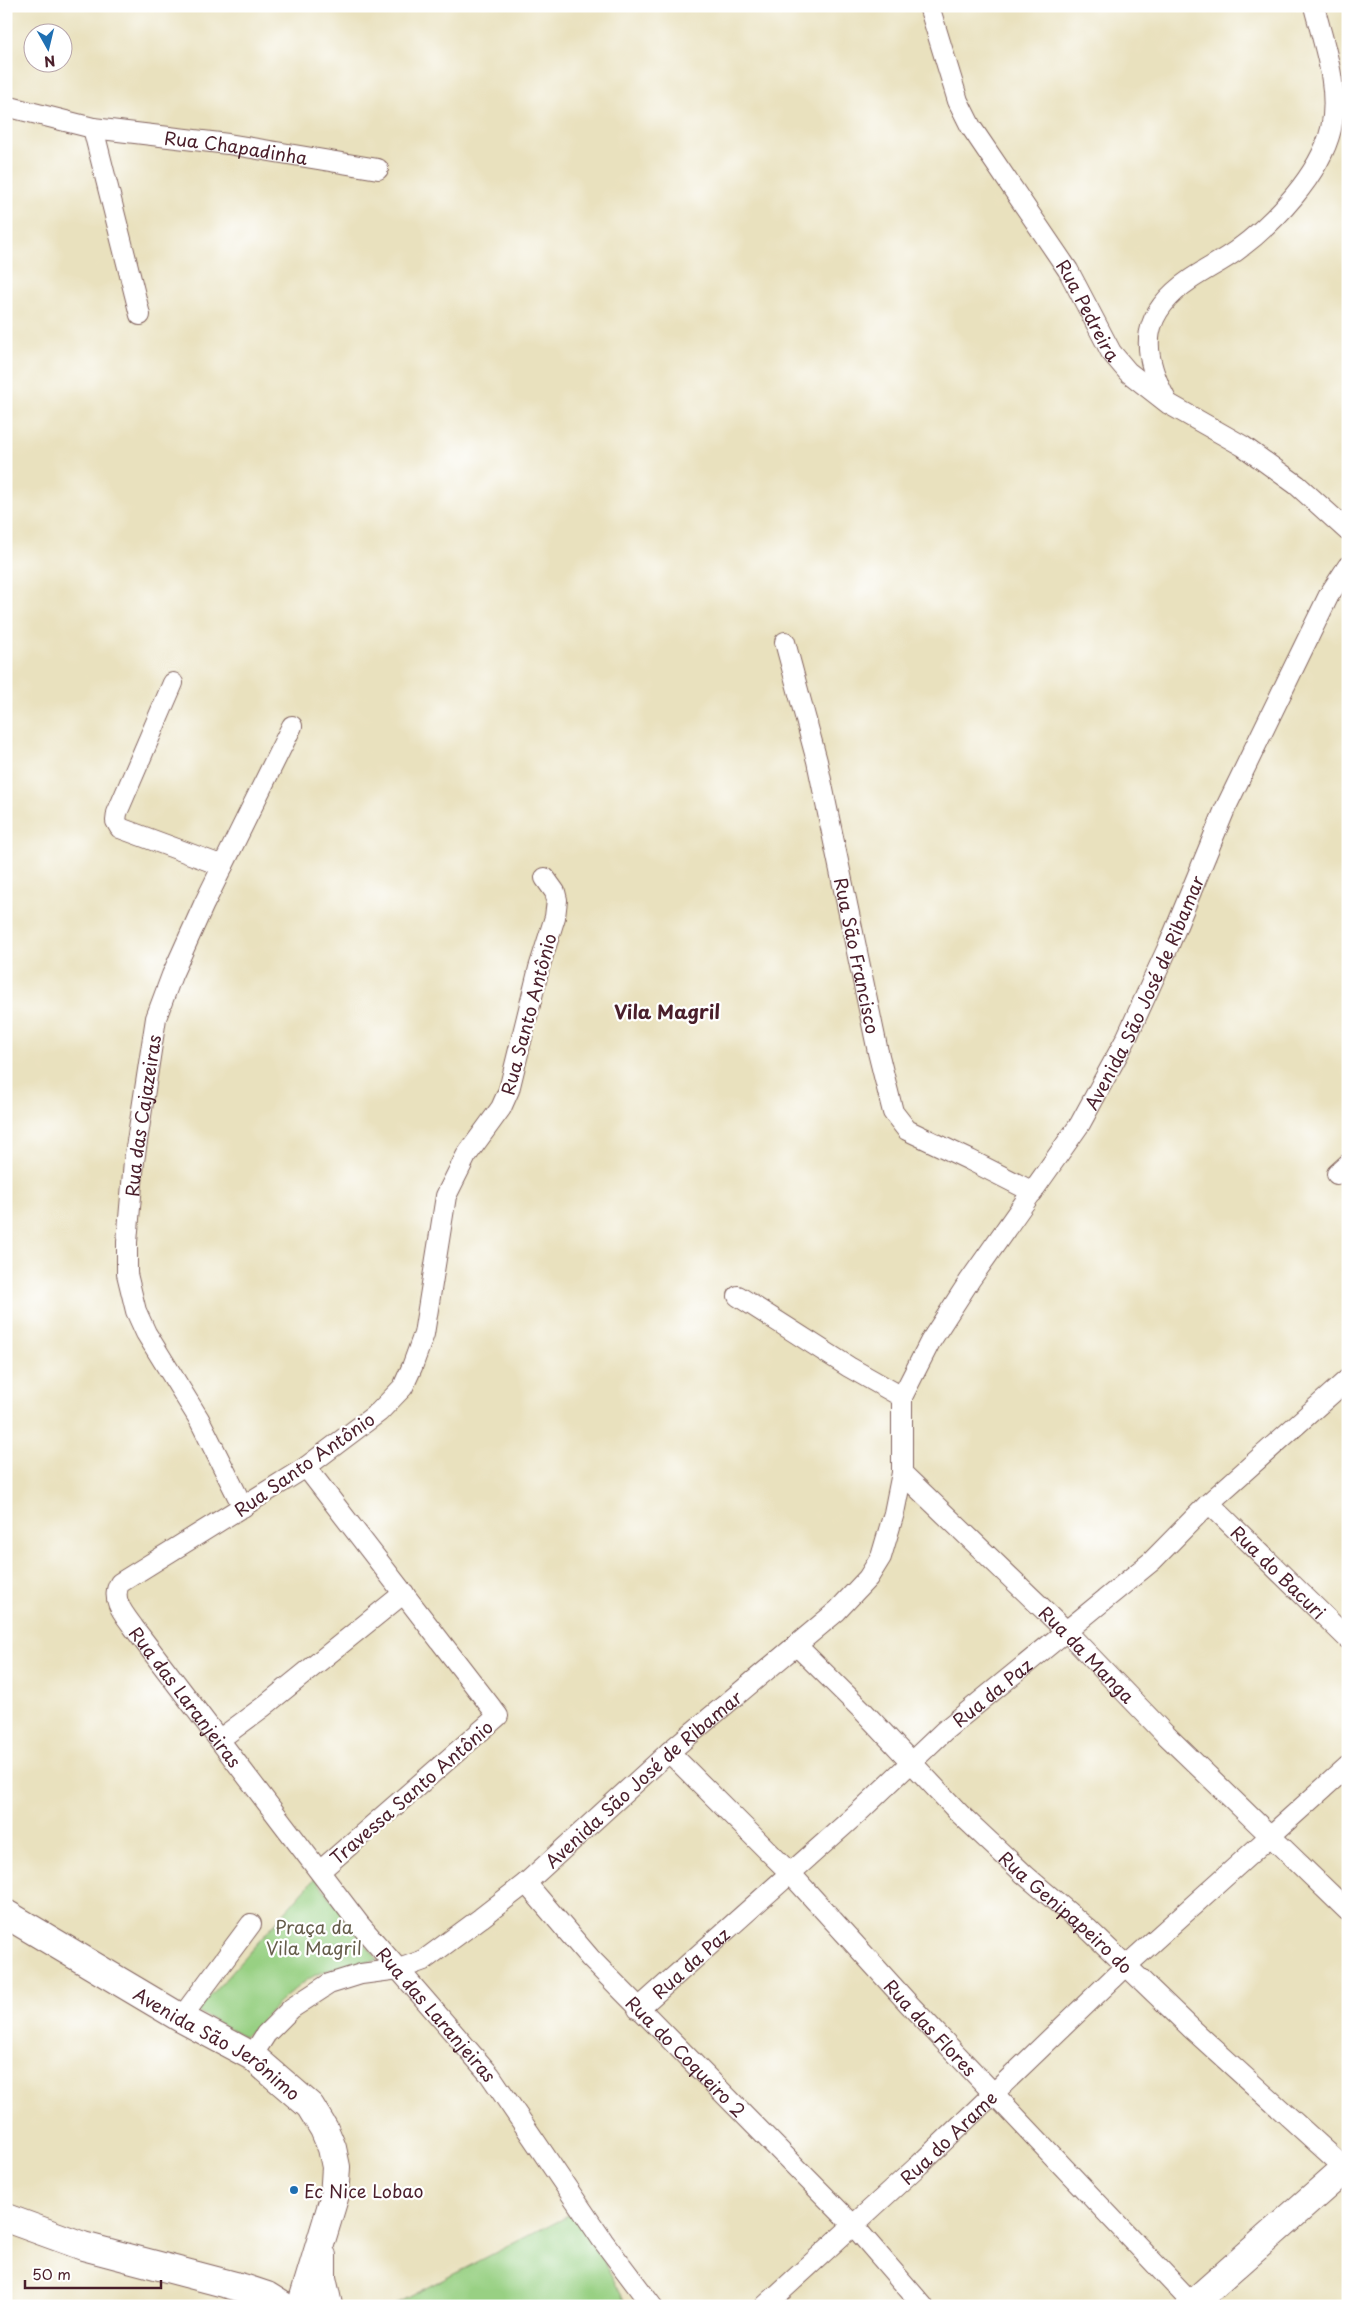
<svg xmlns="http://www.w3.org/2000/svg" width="1354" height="2312" font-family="'Playpen Sans',sans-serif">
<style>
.green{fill:#98d083;stroke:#717857}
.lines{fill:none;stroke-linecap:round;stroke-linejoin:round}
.street-casing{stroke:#82635e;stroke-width:22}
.secondary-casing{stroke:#82635e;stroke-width:30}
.street{stroke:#fff;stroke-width:20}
.secondary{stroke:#fff;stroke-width:28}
.poi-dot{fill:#1f6fb2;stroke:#fff;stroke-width:2}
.labels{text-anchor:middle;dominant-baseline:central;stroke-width:4.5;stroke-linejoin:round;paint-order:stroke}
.street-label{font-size:18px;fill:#4a1f2b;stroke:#fff}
.park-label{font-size:18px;fill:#655d4a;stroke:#fff}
.poi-label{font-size:18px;fill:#4a1f2b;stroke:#fff;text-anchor:start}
.neighbourhood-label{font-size:19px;font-weight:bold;fill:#4a1f2b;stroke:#fff}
</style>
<rect width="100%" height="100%" fill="#fff"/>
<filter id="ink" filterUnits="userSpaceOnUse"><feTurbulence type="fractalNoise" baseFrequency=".02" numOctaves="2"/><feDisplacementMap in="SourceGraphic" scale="10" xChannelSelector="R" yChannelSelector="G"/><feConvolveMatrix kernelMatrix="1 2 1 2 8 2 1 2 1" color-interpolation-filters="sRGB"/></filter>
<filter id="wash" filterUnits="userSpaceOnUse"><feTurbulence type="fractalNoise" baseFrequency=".0096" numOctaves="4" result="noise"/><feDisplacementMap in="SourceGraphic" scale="20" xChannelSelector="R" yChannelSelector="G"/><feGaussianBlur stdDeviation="1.12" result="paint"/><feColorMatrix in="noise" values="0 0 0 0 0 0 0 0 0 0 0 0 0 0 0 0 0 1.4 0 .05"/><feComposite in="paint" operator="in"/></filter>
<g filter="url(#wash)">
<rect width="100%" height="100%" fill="#e9e1be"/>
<g class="green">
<path d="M315 1878 378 1960C358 1963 337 1966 318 1974 295 1984 263 2019 244 2037L197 2011Z"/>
<path d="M578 2210 627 2306H392Z"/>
</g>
</g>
<g filter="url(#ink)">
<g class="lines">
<g class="street-casing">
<g id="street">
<path id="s1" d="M929 6 958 101 971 127 1068 270 1111 352 1128 372 1169 404 1243 446 1297 485 1348 531"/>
<path id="s2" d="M6 106 93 128 228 144 378 169"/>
<path d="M93 128 140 315"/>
<path d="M1166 400C1139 349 1141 313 1191 279 1206 269 1222 261 1236 251 1273 224 1320 175 1331 129 1340 88 1324 46 1314 6"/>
<path id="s3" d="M785 642 817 761 878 1052 893 1112 907 1130 970 1160 1033 1192"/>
<path d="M173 683 117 813 116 821 120 828 223 866"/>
<path id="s4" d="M545 878 555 892 557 900 555 917 539 968 509 1090 501 1108 466 1156 446 1196 424 1334 412 1367 403 1387 379 1412 306 1467 120 1583C110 1599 124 1614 134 1628L360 1925 490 2075 603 2241 652 2306"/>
<path d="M1337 1174 1348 1164"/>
<path d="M738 1296 849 1367 902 1397"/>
<path d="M306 1467 498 1716 320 1871"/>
<path id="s5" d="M902 1473 1066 1631 1165 1734 1348 1911"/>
<path id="s6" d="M1209 1503 1348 1639"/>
<path id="s7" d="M243 1507 199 1419 146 1333 136 1311 127 1274V1242L134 1161 156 1018 172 975 204 904 292 726"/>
<path id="s8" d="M796 1645 864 1712 960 1814 1025 1875 1087 1928 1191 2028 1345 2168"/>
<path d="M220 1739 263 1707 404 1593"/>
<path id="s9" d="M669 1752 790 1873 908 2003 1192 2303"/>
<path id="s10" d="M526 1883 590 1958 853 2225 923 2306"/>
<path id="s11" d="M638 2009 859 1812 944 1731 1152 1561 1209 1503 1348 1379"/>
<path d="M181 2018 251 1924"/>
<path id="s12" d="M252 2056 266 2034 292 2008 329 1984 361 1974 399 1969 424 1960 481 1918 526 1883 669 1752 837 1611 868 1578 881 1557 894 1513 902 1473V1397L930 1342 970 1280 1080 1124 1126 1039 1169 945 1225 809 1329 595 1348 566"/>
<path id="s13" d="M765 2306 919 2165 1127 1965 1348 1766"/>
</g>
</g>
<g class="secondary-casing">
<g id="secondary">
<path id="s14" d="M6 1914 181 2018 252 2056 310 2106 324 2129 332 2148 336 2167 334 2198 304 2297"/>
<path d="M6 2218 83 2246 243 2288 267 2296 283 2306"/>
<path d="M322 2256V2278L328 2305"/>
<path d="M1190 2306 1348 2166"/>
</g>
</g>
<use href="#street" class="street"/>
<use href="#secondary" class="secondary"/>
</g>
</g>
<circle class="poi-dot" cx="294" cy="2190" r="5"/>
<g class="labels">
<g class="street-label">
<text stroke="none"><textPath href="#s2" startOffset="234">Rua Chapadinha</textPath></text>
<text stroke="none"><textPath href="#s1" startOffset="346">Rua Pedreira</textPath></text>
<text stroke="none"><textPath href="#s3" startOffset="322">Rua São Francisco</textPath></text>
<text stroke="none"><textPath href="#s12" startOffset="1452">Avenida São José de Ribamar</textPath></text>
<text transform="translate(528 1014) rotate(-75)">Rua Santo Antônio</text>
<text stroke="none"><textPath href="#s7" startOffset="421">Rua das Cajazeiras</textPath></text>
<text transform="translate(304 1464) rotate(-35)">Rua Santo Antônio</text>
<text stroke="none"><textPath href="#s6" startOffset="98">Rua do Bacuri</textPath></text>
<text stroke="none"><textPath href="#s5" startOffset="259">Rua da Manga</textPath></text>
<text stroke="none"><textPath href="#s11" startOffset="475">Rua da Paz</textPath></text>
<text stroke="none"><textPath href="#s4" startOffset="1024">Rua das Laranjeiras</textPath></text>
<text stroke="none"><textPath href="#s12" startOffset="490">Avenida São José de Ribamar</textPath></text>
<text transform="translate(411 1792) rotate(-41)">Travessa Santo Antônio</text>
<text stroke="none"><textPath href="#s8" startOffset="380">Rua Genipapeiro do</textPath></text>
<text stroke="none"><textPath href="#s11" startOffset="70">Rua da Paz</textPath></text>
<text stroke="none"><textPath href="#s4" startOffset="1429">Rua das Laranjeiras</textPath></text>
<text stroke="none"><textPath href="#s9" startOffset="380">Rua das Flores</textPath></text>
<text stroke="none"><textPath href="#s14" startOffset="248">Avenida São Jerônimo</textPath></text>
<text stroke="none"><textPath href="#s10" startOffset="236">Rua do Coqueiro 2</textPath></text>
<text stroke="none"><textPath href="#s13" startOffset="249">Rua do Arame</textPath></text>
</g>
<g class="park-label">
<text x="314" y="1926">Praça da<tspan x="314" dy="21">Vila Magril</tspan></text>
</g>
<g class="poi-label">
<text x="304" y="2190">Ec Nice Lobao</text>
</g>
<g class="neighbourhood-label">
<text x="667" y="1011">Vila Magril</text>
</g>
</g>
<rect width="1354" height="2312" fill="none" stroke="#fff" stroke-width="25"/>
<g transform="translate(48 48) rotate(172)"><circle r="24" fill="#ffffff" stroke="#b7a5aa"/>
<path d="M0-4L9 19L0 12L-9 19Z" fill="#1f6fb2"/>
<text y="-8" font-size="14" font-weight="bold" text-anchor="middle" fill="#4a1f2b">N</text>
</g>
<path d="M25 2280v8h136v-8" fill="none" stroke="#4a1f2b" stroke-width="2.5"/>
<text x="32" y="2280" font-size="15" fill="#4a1f2b" stroke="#ffffff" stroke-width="4" paint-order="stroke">50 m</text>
</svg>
